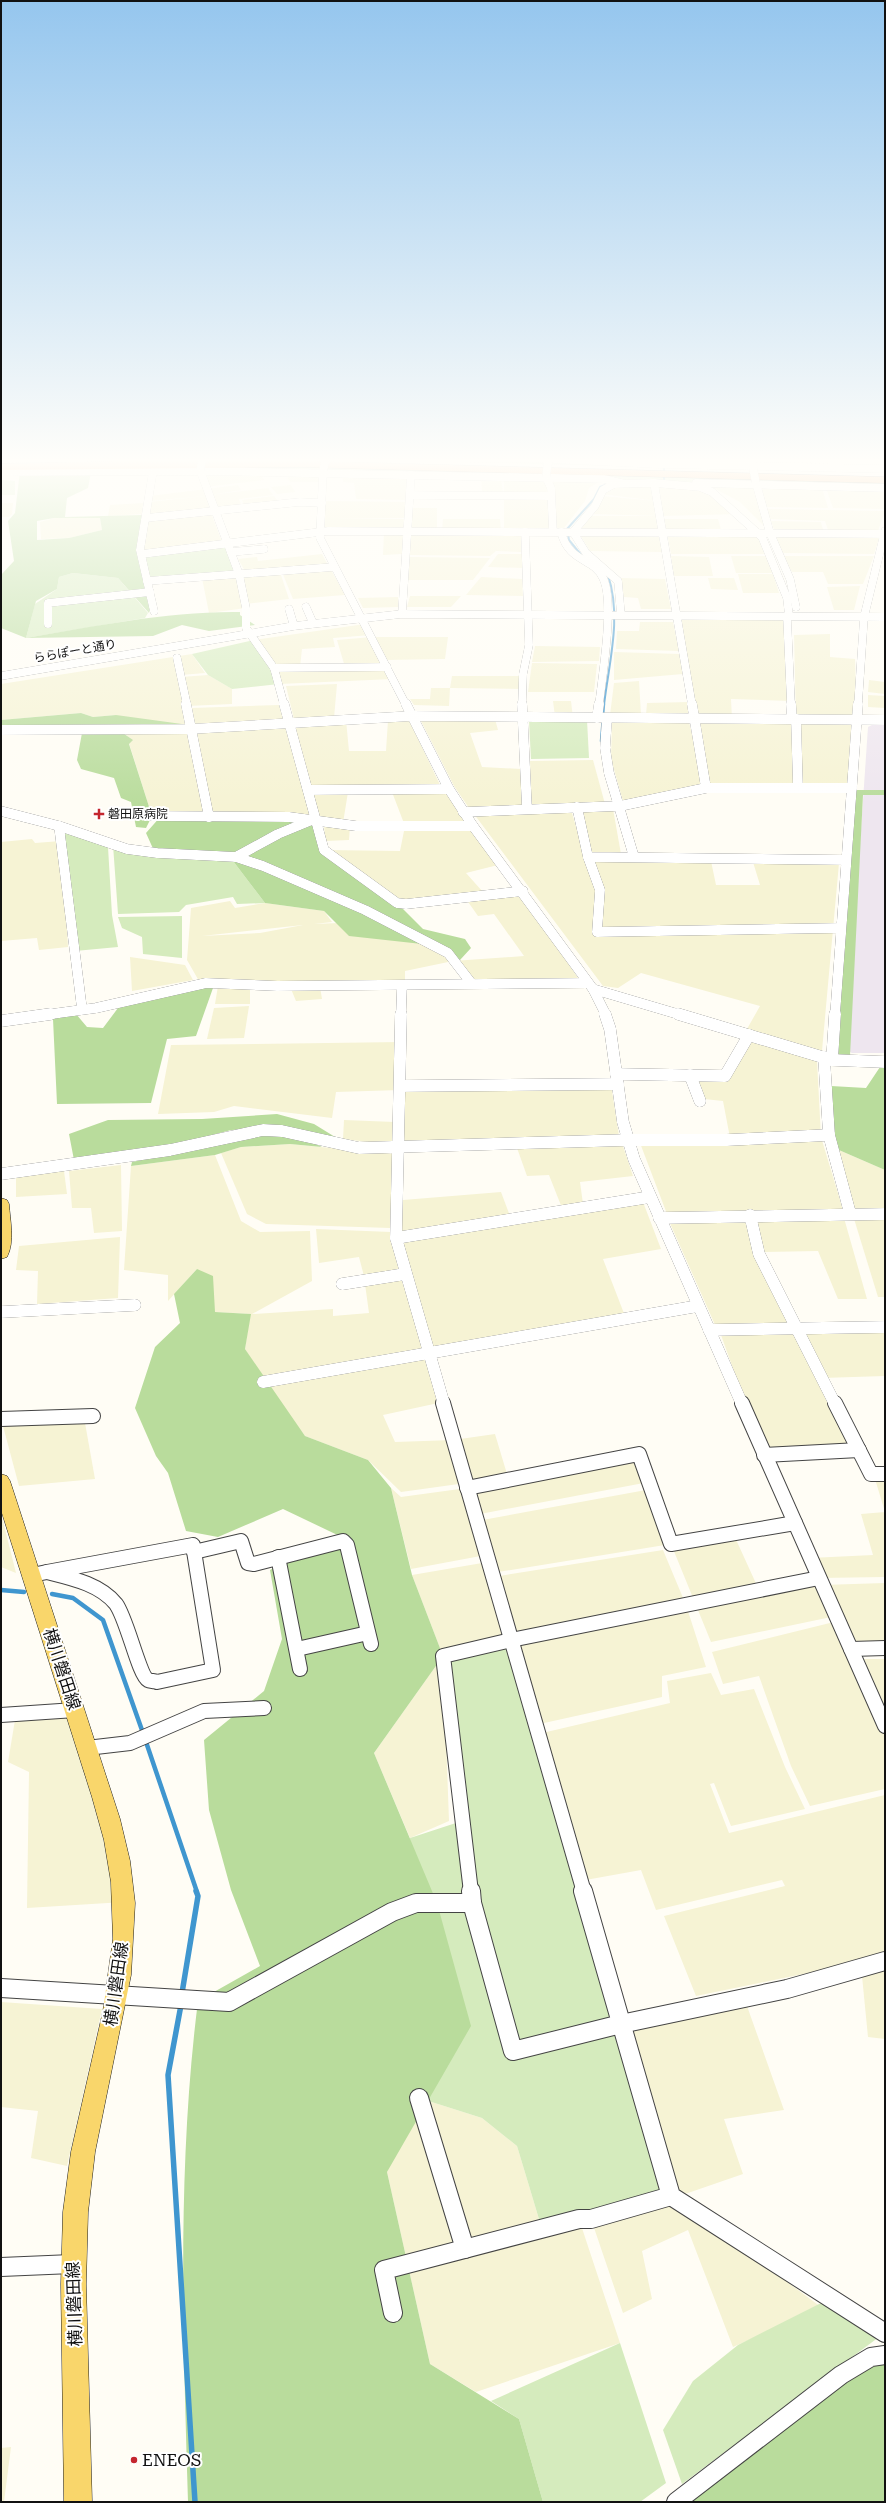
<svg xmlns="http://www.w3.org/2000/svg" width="886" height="2503" font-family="'Roboto Serif','Noto Sans JP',serif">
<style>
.industrial{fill:#eee6ef}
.farmland{fill:#f6f3d4;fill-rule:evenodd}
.green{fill:#d5ebbd}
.forest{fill:#b9dc9c;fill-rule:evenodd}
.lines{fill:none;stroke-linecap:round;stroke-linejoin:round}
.stream-far3{stroke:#3f96cf;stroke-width:2}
.stream-far2{stroke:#3f96cf;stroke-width:2.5}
.stream-far1{stroke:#3f96cf;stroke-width:4.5}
.stream{stroke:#3f96cf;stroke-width:5.5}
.minor-far4-casing{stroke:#444;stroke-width:8}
.minor-far3-casing{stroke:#444;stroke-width:10}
.minor-far2-casing{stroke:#444;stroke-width:12}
.minor-far1-casing{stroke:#444;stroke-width:16}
.minor-casing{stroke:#444;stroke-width:20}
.major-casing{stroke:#222;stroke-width:1}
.highway-casing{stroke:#222;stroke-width:1}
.minor-far4{stroke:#fff;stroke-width:8}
.minor-far3{stroke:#fff;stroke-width:10}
.minor-far2{stroke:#fff;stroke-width:12}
.minor-far1{stroke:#fff;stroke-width:14}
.minor{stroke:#fff;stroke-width:18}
.major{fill:#f9d66b;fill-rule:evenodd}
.highway{fill:#f5a25d;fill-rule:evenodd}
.minor-bridge-casing{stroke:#444;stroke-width:8;stroke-linecap:butt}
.minor-bridge{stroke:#fff;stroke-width:8}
.poi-dot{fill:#c4262e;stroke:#fff;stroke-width:1.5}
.labels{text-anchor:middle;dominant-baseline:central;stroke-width:4;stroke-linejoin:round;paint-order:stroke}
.far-street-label{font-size:12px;fill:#111;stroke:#fff}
.far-poi-label{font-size:12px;fill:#111;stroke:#fff;text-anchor:start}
.near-street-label{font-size:17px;fill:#111;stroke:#fff}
.near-poi-label{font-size:17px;fill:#111;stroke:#fff;text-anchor:start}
</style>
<rect width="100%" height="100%" fill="#fffdf5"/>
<path class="industrial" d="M872 725H885V1053H852L846 1050 868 727Z"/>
<g class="farmland">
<path d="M781 458H812L815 468 786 467Z"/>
<path d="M285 473H319V482H290Z"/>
<path d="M260 474 264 480 205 487 201 475Z"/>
<path d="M343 474 411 475 410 500 356 499 354 483 343 482Z"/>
<path d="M481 477H501L503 494 482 493Z"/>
<path d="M504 478 604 479 589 488 585 501 561 532 504 531Z"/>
<path d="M613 484 700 487 738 514 661 516 662 531 579 532 591 516H661L593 514 601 496 657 501 602 494Z"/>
<path d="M706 484 754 486 765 527 740 502Z"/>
<path d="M238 485 241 490 209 495 268 488 273 495 239 499 242 508 146 518 149 502 206 496 149 501 150 496Z"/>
<path d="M291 485 295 492 277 494 271 487Z"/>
<path d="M760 486 822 488 828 508 766 507Z"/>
<path d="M826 488 885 490V509L833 508Z"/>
<path d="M274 496 280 504 245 508 242 500Z"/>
<path d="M322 501 409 502V508H437V531H408V518H335L404 519 403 529H328L324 527 325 518Z"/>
<path d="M1 503H13L12 514 9 517H1Z"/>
<path d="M143 503 142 514 108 516 110 505Z"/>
<path d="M767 509 885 511 878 531 828 530 825 521 770 519Z"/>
<path d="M211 513 222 542 144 552 143 548 148 519Z"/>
<path d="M54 518H100L102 530 69 538 41 539 40 522Z"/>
<path d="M443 519H500L501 531H442Z"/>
<path d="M664 519H718L721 530H666Z"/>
<path d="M771 521 821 522 823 530 774 529Z"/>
<path d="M384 532 403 533 402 554 383 555Z"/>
<path d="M411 532 521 533V552L496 551 490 556 410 555Z"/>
<path d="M579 533H658L662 552 590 551Z"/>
<path d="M667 533 757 534 766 554H671Z"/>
<path d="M774 535 880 536 874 554 783 553Z"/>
<path d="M322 554 328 565 245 571 238 559 257 557 258 561Z"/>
<path d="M498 554H523V568L488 567Z"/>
<path d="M671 556 709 557 713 576H674Z"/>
<path d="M731 556H767L774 573H736Z"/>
<path d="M783 556H874L863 584H828L823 572H792Z"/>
<path d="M410 557 490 558 473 580H408Z"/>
<path d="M330 568 345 595 293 599 282 572Z"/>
<path d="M280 572 289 599 245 604 246 608 209 613 202 578Z"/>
<path d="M738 574H773L779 593H743Z"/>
<path d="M481 577 522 579 523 596 466 595Z"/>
<path d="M621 578 665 579 671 609H641L638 598 624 597Z"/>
<path d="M708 578H734L738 590 711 589Z"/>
<path d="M860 586 854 610H834L827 587Z"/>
<path d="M410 596H461L451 607H407Z"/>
<path d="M398 597V607L363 608 358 598Z"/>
<path d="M677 616H787L791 701 731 699 732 719 857 723 852 788H706L623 801 611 759 612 721 689 722 704 782Z"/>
<path d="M640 622H673L679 651 616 649 617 631H639Z"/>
<path d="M365 624 371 635 333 638 335 647 302 649 300 667H345L337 640 372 637H448L445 659 384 660 393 679 279 684 274 668 254 640Z"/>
<path d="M830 634V657L855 659 857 720 796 719 794 635Z"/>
<path d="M535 646 600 647 599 661 532 662Z"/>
<path d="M614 652 680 654 683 674 614 680Z"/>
<path d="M192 654 205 673 181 675V677L208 675 232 689V704L187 706 192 729 346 720 349 751H386L388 720 408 718 441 787 498 865 466 873 483 892 397 903 324 850 400 851 405 826 392 792H348L343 823 152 816 129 743 132 740 118 728 116 715 93 717 81 713 1 720V684Z"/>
<path d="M532 663 597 664 594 692H528Z"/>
<path d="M452 676H523V689L450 688 449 706 414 705 410 699H430L431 688H450Z"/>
<path d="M869 680 885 682V694L868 692Z"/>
<path d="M639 681 641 715H610L614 683Z"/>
<path d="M337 684 334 718 294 719 286 686Z"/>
<path d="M868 695 885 696V708L868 707Z"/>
<path d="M553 701H571L573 718 555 717Z"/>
<path d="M689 702 690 716 646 715 647 703Z"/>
<path d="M279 705 284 719 194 724 192 708Z"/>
<path d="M420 719H495L498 730 470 733 482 767 521 769 522 806 469 808 454 786Z"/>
<path d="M593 760 605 804 532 807 530 761Z"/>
<path d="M613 809 621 854H591L580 810Z"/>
<path d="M571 810 586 860 711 861 716 885H760L753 862 839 863 822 1051 747 1029 760 1006 641 973 618 988 603 986 474 814Z"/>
<path d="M324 822 350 826 349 840 325 841Z"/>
<path d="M32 839 35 843 61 841 68 947 39 950 37 938 1 941V842Z"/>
<path d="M521 894 578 978 475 980 453 961 405 971V982L199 981 187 960 191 908 230 901 235 908 265 903 324 911 332 922 314 924 339 923 371 914 453 961 524 956 494 914 478 916 466 899ZM303 925 260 933 202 936Z"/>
<path d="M130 957 185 965 193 980 132 991Z"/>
<path d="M218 986 250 987V1004H215Z"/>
<path d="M320 987 322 999 296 1001 291 989Z"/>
<path d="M249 1006 244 1038 207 1039 214 1008Z"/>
<path d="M749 1040 817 1061 821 1137 843 1210 667 1214 640 1143H731L723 1101 704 1099 696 1078H728Z"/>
<path d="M401 1042 400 1089 611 1085 619 1136 405 1144 400 1090 336 1092 332 1118 234 1106 214 1112 158 1114 171 1045Z"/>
<path d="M344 1120 395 1122V1145L343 1139Z"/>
<path d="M622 1143 633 1176 580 1182 583 1204 562 1208 549 1175 527 1176 517 1148Z"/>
<path d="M290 1144 393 1154 390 1228 266 1224 247 1214 221 1153 241 1147Z"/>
<path d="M832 1147 885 1170V1297H878Z"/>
<path d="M215 1155 241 1221 260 1232 310 1231 312 1281 252 1314 333 1309V1316L369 1313 365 1284 401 1279 427 1350 402 1241 643 1202 661 1249 603 1259 625 1316 429 1355 443 1402 383 1415 395 1442 453 1440 495 1434 507 1474 466 1483 401 1492 368 1460 305 1436 263 1382 245 1349 250 1314 215 1312 197 1269 168 1301V1275L124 1270 131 1166Z"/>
<path d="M121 1165 122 1231 94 1233 91 1208H72L69 1171Z"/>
<path d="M64 1171 67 1194 16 1197V1177Z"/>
<path d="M501 1192 510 1216 400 1234 403 1200Z"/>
<path d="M746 1218 788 1324 716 1327 669 1221Z"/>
<path d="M844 1218 867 1299H838L818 1251 764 1252 755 1219Z"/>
<path d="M316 1229 391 1232V1242L399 1270 364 1276 359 1257 319 1263Z"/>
<path d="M120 1237 118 1298 37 1304 38 1271 16 1270 19 1246Z"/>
<path d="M885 1332V1376L822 1378 859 1450 764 1455 721 1335Z"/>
<path d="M85 1423 95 1479 19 1486 3 1426Z"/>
<path d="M639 1454 649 1482 475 1515 477 1521 646 1490 671 1544 733 1533 759 1590 819 1578 810 1558 873 1555 861 1514 885 1512 875 1479H885V1577L820 1578 822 1585 885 1583V1648L851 1649 885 1726V1789L810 1806 791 1766 759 1676 723 1684 712 1652 838 1621 836 1616 711 1642 671 1544 492 1573 493 1577 663 1550 686 1605 706 1667 662 1676V1697L535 1725 443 1656 449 1821 410 1838 374 1753 443 1656 412 1575 488 1562 486 1555 411 1569 391 1488 401 1497 467 1488Z"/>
<path d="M1 1513 16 1573 1 1567Z"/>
<path d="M864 1659H885V1714Z"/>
<path d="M711 1673 721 1695 754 1689 785 1767 805 1809 731 1826 714 1783 710 1784 729 1833 885 1795V1957L696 1996 664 1916 785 1886 782 1880 656 1910 641 1870 580 1881 538 1734 670 1703 667 1681Z"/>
<path d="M75 1710 124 1902 27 1908 29 1772 8 1762 16 1714Z"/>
<path d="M885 1961V2039L868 2037 861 1966Z"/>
<path d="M1 2002 102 2009 67 2166 31 2158 38 2111 1 2107Z"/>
<path d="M747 2006 784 2110 724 2119 743 2174 688 2193 671 2196 821 2307 733 2347 688 2230 642 2251 652 2299 623 2313 591 2219 621 2024Z"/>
<path d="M419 2098 482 2118 517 2146 542 2229 579 2219 620 2343 476 2392 430 2364 387 2172Z"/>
<path d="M11 2447 4 2502H1V2448Z"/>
</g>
<g class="green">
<path d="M263 465 885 483V488L21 468Z"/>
<path d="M1 480 15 481V495H1Z"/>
<path d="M224 544 236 572 147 579 142 554Z"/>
<path d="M73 573 118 578 148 613 145 618 26 638 35 604 57 589 59 577Z"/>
<path d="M254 640 279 684 232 689 208 675 192 654Z"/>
<path d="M587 720 589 758 531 759 529 721Z"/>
<path d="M59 826 108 847 112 915 118 947 75 951Z"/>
<path d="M113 845 230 857 265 903 237 904 233 897 186 905 179 912 118 914Z"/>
<path d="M182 916V958L143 954 142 937 122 928 118 917Z"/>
<path d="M511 1640 671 2196 542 2229 517 2146 482 2118 419 2098 410 1838 462 1821 443 1656Z"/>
<path d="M831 2298 879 2337 682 2484 663 2430 693 2381 738 2345Z"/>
<path d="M620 2343 666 2483 640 2502H543L519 2419 491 2401Z"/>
</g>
<g class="forest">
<path d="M1 458H537L648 467 389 460 1 461Z"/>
<path d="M20 471 91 472 88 488 67 498 65 517 142 515 141 542 152 603 149 613 118 578 73 573 59 577 57 589 36 601 26 638C97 626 168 611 240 612V615L255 625 209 631 182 625 153 636 26 638 1 628V575L14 561 8 521 15 513ZM54 518H100L102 530 69 538 37 540V521Z"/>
<path d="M81 713 93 717 116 715 182 724 191 729H117L133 740 129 744 152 816 146 828 136 827 131 802 121 798 114 778 81 769 77 760 82 733 1 730V720Z"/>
<path d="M855 790H885V795H863L850 1056 830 1054Z"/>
<path d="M161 816C214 825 267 820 320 817L324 850 397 903 423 929 465 939 471 948 460 960 431 945 349 936 324 911 265 903 230 857 155 853 146 833Z"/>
<path d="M199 988H213L196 1036 167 1039 151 1103 57 1104 53 1019 76 1014 87 1027 103 1028 118 1008Z"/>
<path d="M880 1067H885V1170L832 1147 831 1086 866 1088Z"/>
<path d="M277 1114 314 1124 340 1140 278 1128 231 1130 168 1147 74 1160 69 1134 108 1120 202 1119Z"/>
<path d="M270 1133 312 1142 322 1147 290 1144 241 1147 215 1155 131 1166 132 1162Z"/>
<path d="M197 1269 213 1276 215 1312 251 1314 245 1349 305 1436 368 1460 391 1488 412 1575 443 1656 374 1753 437 1903 471 2026 387 2172 430 2364 519 2419 543 2502H188C183 2337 177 2166 198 2001L260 1966 231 1890 209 1810 204 1740 264 1691 282 1639 270 1570 312 1547 350 1541 283 1509 218 1537 186 1531 168 1473 156 1456 135 1408 155 1347 180 1323 174 1294Z"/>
<path d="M885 2359V2502H676L864 2361Z"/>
</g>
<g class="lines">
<g class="stream-far3">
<path d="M660 481H664V458"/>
<path d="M582 556 569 540 567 529 594 499 600 487 610 483"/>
<path d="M604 705C609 662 622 617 608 575"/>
</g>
<path class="stream-far2" d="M601 741 604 704"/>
<g class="stream-far1">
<path d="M1 1590 24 1592"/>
<path d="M52 1594 73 1598 103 1620 143 1733"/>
<path d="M145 1739 197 1892"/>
</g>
<g class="stream">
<path d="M182 1993 198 1896 196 1891"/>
<path d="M181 2005 168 2075 195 2502"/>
</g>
<g class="minor-far4-casing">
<g id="minor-far4">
<path d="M535 458 655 464 885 469"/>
<path d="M200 470 239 574 246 608V628L274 668 284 705"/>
<path d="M153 471 140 550 154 611"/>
<path d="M323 471 320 538 406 705"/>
<path d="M1 472 200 471 604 479 621 483"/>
<path d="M546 477 551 488 553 532"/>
<path d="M654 483 692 705"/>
<path d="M696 483 885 488"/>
<path d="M756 483 770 533 790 579 796 607"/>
<path d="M410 495 551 496"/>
<path d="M146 518 300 502 322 503"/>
<path d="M561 532C569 563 593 557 603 578 615 602 602 677 599 705"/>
<path d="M231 552 264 549"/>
<path d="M142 554 328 531 885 534"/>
<path d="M147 581 334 567"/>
<path d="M306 607 313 623"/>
<path d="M289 609 294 626"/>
<path d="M402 614 411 475"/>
<path d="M621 615 618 581 586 553 573 532 595 506 603 490 614 484 654 483 700 487 712 492 762 537 787 598 789 616"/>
<path d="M787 616 791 705"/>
<path d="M48 624V603L150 592"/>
<path d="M177 658 187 705"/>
<path d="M274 668 387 667"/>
<path d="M1 676 294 626 402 614 885 617"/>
<path d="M522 705 523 674 529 645 525 532"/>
<path d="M858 705 864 617 885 531"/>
</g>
</g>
<g class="minor-far3-casing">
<g id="minor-far3">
<path d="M186 704 209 817"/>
<path d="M284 704 324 850 397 903 406 904 523 891"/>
<path d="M406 704 449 789 473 826 593 989 606 1015"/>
<path d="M522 704 527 809"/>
<path d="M692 704 706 788"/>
<path d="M791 704 792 719"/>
<path d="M597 718 599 704"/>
<path d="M607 718 605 748 609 773 634 857"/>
<path d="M796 719 798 788"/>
<path d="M1 730 191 729 412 716 885 720"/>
<path d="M308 790 449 789"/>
<path d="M577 807 588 857 846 860"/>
<path d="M1 811 59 826 127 849 157 853 236 857 263 866 365 910 448 953 472 984"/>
<path d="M463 812 620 806 706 788H852"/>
<path d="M152 816 289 817 356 826H473"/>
<path d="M59 826 82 1009"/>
<path d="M236 857 278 834 312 820"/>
<path d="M588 857 600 890 597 932 840 928"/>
<path d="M593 989 681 1015"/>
<path d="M44 1015 96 1008 206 983 277 986 587 983"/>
<path d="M401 1015 402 985"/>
<path d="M835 1015 858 704"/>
</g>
</g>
<g class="minor-far2-casing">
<g id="minor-far2">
<path d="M401 1014 396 1238 444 1404"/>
<path d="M605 1014 610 1029 623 1122 634 1159 742 1404"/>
<path d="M678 1014 832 1060 885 1062"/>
<path d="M1 1021 51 1014"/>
<path d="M824 1057 829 1135 850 1213"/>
<path d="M832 1060 835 1014"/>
<path d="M616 1074 725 1076 749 1035"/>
<path d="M690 1075 700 1101"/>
<path d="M400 1086 618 1084"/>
<path d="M1 1174 170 1150 263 1130 282 1131 359 1148 628 1140H727L829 1135"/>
<path d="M750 1215 759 1254 835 1404"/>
<path d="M659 1218 885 1214"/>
<path d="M396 1238 650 1197"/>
<path d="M342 1284 405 1274"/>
<path d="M1 1312 135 1305"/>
<path d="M709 1330 885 1327"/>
<path d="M263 1382 698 1306"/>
</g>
</g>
<g class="minor-far1-casing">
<g id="minor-far1">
<path d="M443 1403 584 1892"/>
<path d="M742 1403 885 1726"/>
<path d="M835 1403 871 1474H885"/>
<path d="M1 1419 93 1416"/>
<path d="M764 1455 859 1450"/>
<path d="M467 1488 639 1454 671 1544 795 1523"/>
<path d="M193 1545 213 1670 157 1682C155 1681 150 1681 148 1680 139 1675 127 1619 116 1604 100 1584 71 1578 47 1572Z"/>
<path d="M194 1552 241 1541 248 1563 254 1564 343 1541 347 1545 371 1644"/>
<path d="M278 1557 300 1669"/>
<path d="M32 1575 47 1572"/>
<path d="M297 1649 368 1633"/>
<path d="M851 1649 885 1648"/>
<path d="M1 1715 75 1710"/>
<path d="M87 1748 130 1743 204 1711 264 1708"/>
<path d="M471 1892 443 1656 511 1640 819 1578"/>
</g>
</g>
<g class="minor-casing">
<g id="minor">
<path d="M471 1891 472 1903 513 2051 621 2024 787 1989 885 1961"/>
<path d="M583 1891 671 2196 885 2333"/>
<path d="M1 1988 229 2002 392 1912 416 1903H472"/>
<path d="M419 2098 465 2249"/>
<path d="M1 2267 72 2264"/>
<path d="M393 2313 384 2270 579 2219H591L671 2196"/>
<path d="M676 2502 841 2375 871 2357 885 2355"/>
</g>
</g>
<g class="major-casing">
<g id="major">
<path d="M1 1198 7 1200 9 1204C10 1220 15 1242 7 1257L1 1259Z"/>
<path d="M1 1474 7 1476 10 1481 120 1819 130 1861 135 1903 131 1975 95 2152 88 2212 86 2284 92 2502H64L61 2284 63 2212 71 2152 103 2011 113 1939 111 1882 104 1840 92 1797 1 1510Z"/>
</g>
</g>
<g class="highway-casing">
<path id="highway" d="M131 461H301L885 477V483L301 467 1 470V464Z"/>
</g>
<use href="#minor-far4" class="minor-far4"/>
<use href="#minor-far3" class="minor-far3"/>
<use href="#minor-far2" class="minor-far2"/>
<use href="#minor-far1" class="minor-far1"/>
<use href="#minor" class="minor"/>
<use href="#major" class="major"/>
<use href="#highway" class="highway"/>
<g class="minor-bridge-casing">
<g id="minor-bridge">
<path d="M753 468 756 483"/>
<path d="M200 470 203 458"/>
<path d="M323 471 326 458"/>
<path d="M546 477 548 461"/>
</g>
</g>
<use href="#minor-bridge" class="minor-bridge"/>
</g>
<linearGradient id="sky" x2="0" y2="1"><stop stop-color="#95c6ee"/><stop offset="0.57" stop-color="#fffefa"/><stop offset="1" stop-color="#fffefa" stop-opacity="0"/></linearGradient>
<rect width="886" height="808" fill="url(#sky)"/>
<g class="poi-dot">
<path d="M97 808h4v4h4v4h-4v4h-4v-4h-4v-4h4z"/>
<circle cx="134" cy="2460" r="4"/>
</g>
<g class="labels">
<g class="far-street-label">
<text transform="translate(75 651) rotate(-10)">ららぽーと通り</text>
</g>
<g class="far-poi-label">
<text x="108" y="814">磐田原病院</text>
</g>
<g class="near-street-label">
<text transform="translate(62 1669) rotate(72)">横川磐田線</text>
<text transform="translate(116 1984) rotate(-82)">横川磐田線</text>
<text transform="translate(74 2304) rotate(-92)">横川磐田線</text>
</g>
<g class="near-poi-label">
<text x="142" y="2460">ENEOS</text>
</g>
</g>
<rect width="886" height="2503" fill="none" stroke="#111111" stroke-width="4"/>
</svg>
